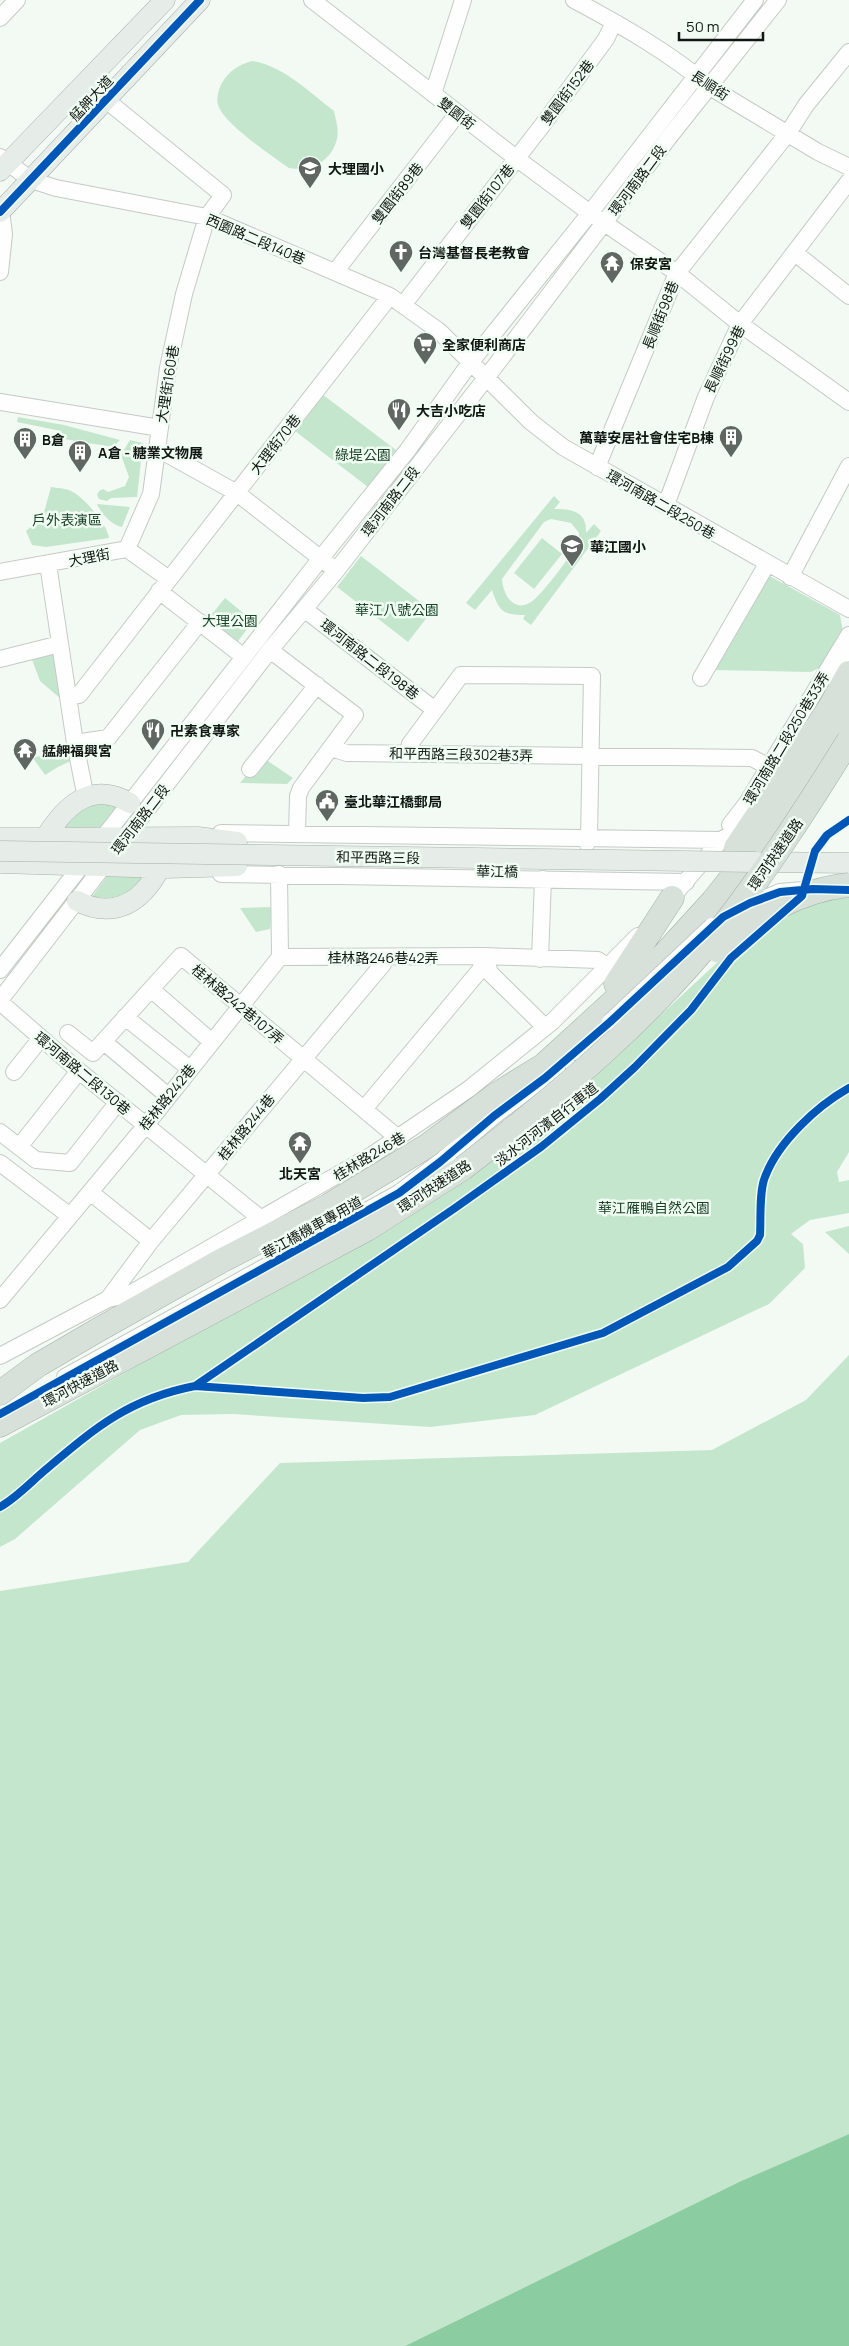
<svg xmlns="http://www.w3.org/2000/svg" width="849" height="2346" font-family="Manrope,'Noto Sans TC',sans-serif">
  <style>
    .green { fill: #c4e6cd; fill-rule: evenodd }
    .water { fill: #8bcca1 }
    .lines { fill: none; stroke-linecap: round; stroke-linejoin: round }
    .minor-casing { stroke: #c5cac6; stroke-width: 18 }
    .major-casing { stroke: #a4b1a8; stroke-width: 21 }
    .highway-casing { stroke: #a4b1a8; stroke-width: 25 }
    .minor { stroke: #fdfefd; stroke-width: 16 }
    .major { stroke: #e6ece8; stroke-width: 20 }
    .highway { stroke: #d7e1da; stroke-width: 24 }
    .minor-bridge-casing { stroke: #c5cac6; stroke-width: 18; stroke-linecap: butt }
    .major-bridge-casing { stroke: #a4b1a8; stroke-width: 21; stroke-linecap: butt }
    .highway-bridge-casing { stroke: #a4b1a8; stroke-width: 25; stroke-linecap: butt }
    .minor-bridge { stroke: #fdfefd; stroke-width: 16 }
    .major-bridge { stroke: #e6ece8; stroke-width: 20 }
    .highway-bridge { stroke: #d7e1da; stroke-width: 24 }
    .cycleway-casing { stroke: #f0fdf3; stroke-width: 11 }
    .cycleway { stroke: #0057b8; stroke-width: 8 }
    .labels { text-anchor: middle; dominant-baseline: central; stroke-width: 5; stroke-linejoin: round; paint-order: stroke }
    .street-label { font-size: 14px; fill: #111612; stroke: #f0fdf3 }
    .poi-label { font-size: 14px; font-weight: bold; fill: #111612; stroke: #f0fdf3; text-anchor: start }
    .park-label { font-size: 14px; fill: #1b4128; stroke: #f0fdf3 }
  </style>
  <rect width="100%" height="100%" fill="#f3faf4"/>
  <!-- green -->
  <path class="green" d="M252,61C284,66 310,93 334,111C336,120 339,130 337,139C331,162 311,172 289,168C271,155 224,124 218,105C216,98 219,88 222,83C229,70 239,65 252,61Z
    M318,391L396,450L399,446L368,487L291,428Z
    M18,417L64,425L120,440L113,447L64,439L61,431L17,422Z
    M130,440L143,443L137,497L111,498L107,501L99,499L97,495L99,491L103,489L108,492L125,486L129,477L121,455Z
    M51,487C57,488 65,488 71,491C83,496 108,525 109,538L46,547L32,545L26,531L43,516Z
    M554,496L560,502L554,509C572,509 587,511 586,533L594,524L601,531L531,625L523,619L525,615C502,615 499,611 492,590L475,610L466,603ZM551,519L571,523L579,533C579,537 579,541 577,544C572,555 540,597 531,602C514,613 503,595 502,579L544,522Z
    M97,504L130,507L122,527C112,526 101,513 97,504Z
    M542,538L562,554L534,589L514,573Z
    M361,556L432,611L408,642L337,587Z
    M768,575L840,615L843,632L821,667L811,672L712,670Z
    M225,598L253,621L236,644L207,620Z
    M53,653L61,699L40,681L31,657Z
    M73,746L75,759L58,767L45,775L33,758Z
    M262,757L293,778L287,784L240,783Z
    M103,798L117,806L98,830H65L60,823L70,812Z
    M107,876H147L115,904L91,898Z
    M793,892L849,894V1152L837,1172L839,1182L849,1180V1213L810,1220L791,1234L803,1244L805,1268L769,1304L535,1415L430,1427L233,1414L181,1415L140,1430L15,1539L0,1547V1443L334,1255L554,1114Z
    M272,907L270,929L256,932L240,908Z
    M849,1226V1254L825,1232Z
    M849,1355V2134L739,2182L405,2346H0V1591L188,1562L280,1463L712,1450L806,1400Z"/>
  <!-- water -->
  <path class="water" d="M849,2134V2346H405L739,2182Z"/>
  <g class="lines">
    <!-- minor casing -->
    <g class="minor-casing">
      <path id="minor" d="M312,0L516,158L590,213L677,273L740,324L849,402
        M574,0C621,25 670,53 710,87L818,152L849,167
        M0,18L17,0
        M433,94L463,0
        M106,100L223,195L207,217L184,294L168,368L151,494L127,549
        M0,157L31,180L56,188L207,217L390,296L439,331L531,422L563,447L849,609
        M795,253L849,296
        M0,272L4,234L1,211
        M335,272L458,113
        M403,305L544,123L606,39L614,22
        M0,402L160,428
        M158,449L237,493L329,565
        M597,467L677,273L788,133L806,105L849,52
        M666,505L706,397L740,324L849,181
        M48,564L75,743L86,798
        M0,572L127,549L169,579
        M790,577L849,466
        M159,591L244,657
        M304,609L435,710
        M270,650L355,715L301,788L298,796L297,833
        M0,659L60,644
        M701,678L767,564
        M836,681L849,657
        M69,697L79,695L390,296
        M75,743L108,738L200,622
        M331,748L347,753L752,758L769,767
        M408,753L410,744L461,675L592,676L589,838L587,843
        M250,769L317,685
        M730,825L747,803L849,635
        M221,833L721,840
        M221,874L686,882
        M666,904L721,840L736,831L746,819
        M485,956L490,973L545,1027
        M280,957L485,956L598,960L608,967
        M540,959L543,879
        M0,970L321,558L407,451L470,363L590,213L755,0
        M152,990L212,1042
        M0,1000L270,650L336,571L486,378L670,136L778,0
        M0,1002L79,1071L260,1218
        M125,1017L190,1069
        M68,1033L93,1053L181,956L398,1138
        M104,1042L168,1096
        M575,1052L610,1022
        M14,1072L41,1038
        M364,1109L480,970L485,956
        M0,1132L36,1160L70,1163L118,1102
        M19,1147L79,1071
        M0,1163L70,1216
        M90,1192L151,1241
        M108,1299L151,1241L383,964L385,958
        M0,1300L146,1125L280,957L279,874
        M0,1356L108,1299L128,1295L372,1155L469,1089L553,1021L638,936
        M65,1377L399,1193L440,1162L494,1116L557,1068"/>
    </g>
    <!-- major casing -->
    <g class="major-casing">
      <path id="major" d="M0,171L165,0
        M0,212L200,0
        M0,838L198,837L237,842
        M45,838C65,806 91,780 130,803
        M758,862L849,863
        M0,863L166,868L237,866
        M77,901C115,920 142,902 160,868"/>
    </g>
    <!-- highway casing -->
    <g class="highway-casing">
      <path id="highway" d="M736,848L829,709L849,673
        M616,984L672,898
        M0,1393L38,1365L98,1330L219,1262L328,1206L427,1146L494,1096L544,1065L661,958L713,901L775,823L849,710
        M0,1425L367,1229L463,1168"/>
    </g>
    <!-- minor -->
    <use href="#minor" class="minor"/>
    <!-- major -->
    <use href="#major" class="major"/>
    <!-- highway -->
    <use href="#highway" class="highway"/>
    <!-- minor-bridge casing -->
    <g class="minor-bridge-casing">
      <path id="minor-bridge" d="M738,909L780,892L803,890
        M610,1022L712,926"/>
    </g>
    <!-- major-bridge casing -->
    <g class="major-bridge-casing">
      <path id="major-bridge" d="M0,851L756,862"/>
    </g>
    <!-- highway-bridge casing -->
    <g class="highway-bridge-casing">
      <path id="highway-bridge" d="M717,950C752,917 800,890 849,885
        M463,1168C558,1095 652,1017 726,922C771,864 810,803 849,740"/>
    </g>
    <!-- minor-bridge -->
    <use href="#minor-bridge" class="minor-bridge"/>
    <!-- major-bridge -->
    <use href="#major-bridge" class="major-bridge"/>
    <!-- highway-bridge -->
    <use href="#highway-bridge" class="highway-bridge"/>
    <!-- cycleway casing -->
    <g class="cycleway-casing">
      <path id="cycleway" d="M0,212L200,0
        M195,1386L455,1208L541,1147L600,1099L635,1067L691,1010L731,958L802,896L815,851L827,835L849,820
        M0,1414L399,1193L440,1162L494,1116L545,1078L610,1022L723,917L750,903L780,892L813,889L849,890
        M0,1507C16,1498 30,1483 44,1471C95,1428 128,1399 195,1386L363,1398L390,1397L603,1333L728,1267L757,1241L760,1235C761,1219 759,1191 765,1177C778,1142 817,1106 849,1088"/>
    </g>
    <!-- cycleway -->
    <use href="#cycleway" class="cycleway"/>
  </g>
  <!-- icons -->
  <defs>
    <g id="school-pin" transform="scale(1.25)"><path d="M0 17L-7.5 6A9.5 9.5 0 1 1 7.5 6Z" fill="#606661" stroke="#f0fdf3"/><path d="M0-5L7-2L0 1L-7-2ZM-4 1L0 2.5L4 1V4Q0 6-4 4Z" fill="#fff"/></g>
    <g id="church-pin" transform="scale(1.25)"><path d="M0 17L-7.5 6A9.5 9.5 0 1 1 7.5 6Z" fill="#606661" stroke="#f0fdf3"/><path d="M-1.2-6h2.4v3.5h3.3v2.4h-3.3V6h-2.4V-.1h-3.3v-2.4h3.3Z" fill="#fff"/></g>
    <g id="temple-pin" transform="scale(1.25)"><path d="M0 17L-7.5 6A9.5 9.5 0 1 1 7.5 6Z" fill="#606661" stroke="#f0fdf3"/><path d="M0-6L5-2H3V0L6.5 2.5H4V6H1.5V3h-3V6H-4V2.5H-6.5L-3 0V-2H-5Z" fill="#fff"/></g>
    <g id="supermarket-pin" transform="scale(1.25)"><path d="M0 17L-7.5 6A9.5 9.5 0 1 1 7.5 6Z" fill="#606661" stroke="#f0fdf3"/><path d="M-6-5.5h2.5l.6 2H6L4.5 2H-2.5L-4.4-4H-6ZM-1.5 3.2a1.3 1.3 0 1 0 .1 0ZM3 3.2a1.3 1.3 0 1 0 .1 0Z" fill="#fff"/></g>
    <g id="restaurant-pin" transform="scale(1.25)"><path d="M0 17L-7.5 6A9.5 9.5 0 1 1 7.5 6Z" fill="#606661" stroke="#f0fdf3"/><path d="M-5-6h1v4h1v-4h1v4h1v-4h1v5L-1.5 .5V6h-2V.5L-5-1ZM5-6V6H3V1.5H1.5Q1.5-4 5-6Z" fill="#fff"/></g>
    <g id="building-pin" transform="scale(1.25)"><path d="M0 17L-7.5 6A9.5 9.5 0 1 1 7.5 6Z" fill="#606661" stroke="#f0fdf3"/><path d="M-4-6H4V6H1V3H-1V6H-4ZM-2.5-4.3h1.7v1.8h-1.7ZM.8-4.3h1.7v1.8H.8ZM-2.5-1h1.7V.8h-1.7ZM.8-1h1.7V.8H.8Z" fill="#fff"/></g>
    <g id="civic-pin" transform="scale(1.25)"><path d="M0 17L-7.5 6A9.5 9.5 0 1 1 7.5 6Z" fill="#606661" stroke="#f0fdf3"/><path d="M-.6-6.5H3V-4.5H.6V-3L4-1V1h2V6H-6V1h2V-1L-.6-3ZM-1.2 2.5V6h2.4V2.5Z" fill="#fff"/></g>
  </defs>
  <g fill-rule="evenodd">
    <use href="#school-pin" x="310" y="168"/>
    <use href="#church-pin" x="401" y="252"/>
    <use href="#temple-pin" x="612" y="263"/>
    <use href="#supermarket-pin" x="425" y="344"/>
    <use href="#restaurant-pin" x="399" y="410"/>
    <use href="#building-pin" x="731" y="437"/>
    <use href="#building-pin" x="25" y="439"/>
    <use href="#building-pin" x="80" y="452"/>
    <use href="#school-pin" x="572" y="546"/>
    <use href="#restaurant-pin" x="153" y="730"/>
    <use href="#temple-pin" x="25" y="750"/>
    <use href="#civic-pin" x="327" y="801"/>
    <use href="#temple-pin" x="300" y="1143"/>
  </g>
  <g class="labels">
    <!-- street labels -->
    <g class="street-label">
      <text transform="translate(710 85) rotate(33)">長順街</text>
      <text transform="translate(567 92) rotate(-53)">雙園街152巷</text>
      <text transform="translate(91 98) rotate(-47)">艋舺大道</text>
      <text transform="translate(457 113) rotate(38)">雙園街</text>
      <text transform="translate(637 180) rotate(-53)">環河南路二段</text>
      <text transform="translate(397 193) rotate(-52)">雙園街89巷</text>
      <text transform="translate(487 196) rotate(-52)">雙園街107巷</text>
      <text transform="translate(256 239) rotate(23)">西園路二段140巷</text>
      <text transform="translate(660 315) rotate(-68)">長順街98巷</text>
      <text transform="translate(724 359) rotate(-64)">長順街99巷</text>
      <text transform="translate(167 384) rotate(-81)">大理街160巷</text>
      <text transform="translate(275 444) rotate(-52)">大理街70巷</text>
      <text transform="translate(390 501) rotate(-52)">環河南路二段</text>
      <text transform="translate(661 504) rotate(30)">環河南路二段250巷</text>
      <text transform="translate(89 557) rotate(-11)">大理街</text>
      <text transform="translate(370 659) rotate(38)">環河南路二段198巷</text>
      <text transform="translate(786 738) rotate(-59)">環河南路二段250巷33弄</text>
      <text transform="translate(461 754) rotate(1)">和平西路三段302巷3弄</text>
      <text transform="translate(140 819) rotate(-52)">環河南路二段</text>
      <text transform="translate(775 854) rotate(-55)">環河快速道路</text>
      <text transform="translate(378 857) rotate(1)">和平西路三段</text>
      <text transform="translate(497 871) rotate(1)">華江橋</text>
      <text x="383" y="957">桂林路246巷42弄</text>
      <text transform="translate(238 1004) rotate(40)">桂林路242巷107弄</text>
      <text transform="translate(83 1073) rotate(40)">環河南路二段130巷</text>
      <text transform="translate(167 1097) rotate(-51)">桂林路242巷</text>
      <text transform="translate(546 1124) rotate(-38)">淡水河河濱自行車道</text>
      <text transform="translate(246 1127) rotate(-51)">桂林路244巷</text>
      <text transform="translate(369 1156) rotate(-31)">桂林路246巷</text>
      <text transform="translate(434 1186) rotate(-33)">環河快速道路</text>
      <text transform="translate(312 1227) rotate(-29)">華江橋機車專用道</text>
      <text transform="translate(80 1383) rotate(-28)">環河快速道路</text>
    </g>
    <!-- poi labels -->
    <g class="poi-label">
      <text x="328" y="168">大理國小</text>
      <text x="418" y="252">台灣基督長老教會</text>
      <text x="630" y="263">保安宮</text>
      <text x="442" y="344">全家便利商店</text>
      <text x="416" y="410">大吉小吃店</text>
      <text x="714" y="437" text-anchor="end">萬華安居社會住宅B棟</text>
      <text x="42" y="439">B倉</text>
      <text x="98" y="452">A倉 - 糖業文物展</text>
      <text x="590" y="546">華江國小</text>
      <text x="170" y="730">卍素食專家</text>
      <text x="42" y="750">艋舺福興宮</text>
      <text x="344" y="801">臺北華江橋郵局</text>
      <text x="300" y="1173" text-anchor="middle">北天宮</text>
    </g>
    <!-- park labels -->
    <g class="park-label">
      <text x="363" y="454">綠堤公園</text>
      <text x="67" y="519">戶外表演區</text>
      <text x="397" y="609">華江八號公園</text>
      <text x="230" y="620">大理公園</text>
      <text x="654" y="1207">華江雁鴨自然公園</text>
    </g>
  </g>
  <!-- scale -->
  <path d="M679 32v8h84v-8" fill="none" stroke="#111612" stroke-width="2.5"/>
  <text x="686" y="32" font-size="15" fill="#111612" stroke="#f0fdf3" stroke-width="4" paint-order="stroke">50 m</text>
</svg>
